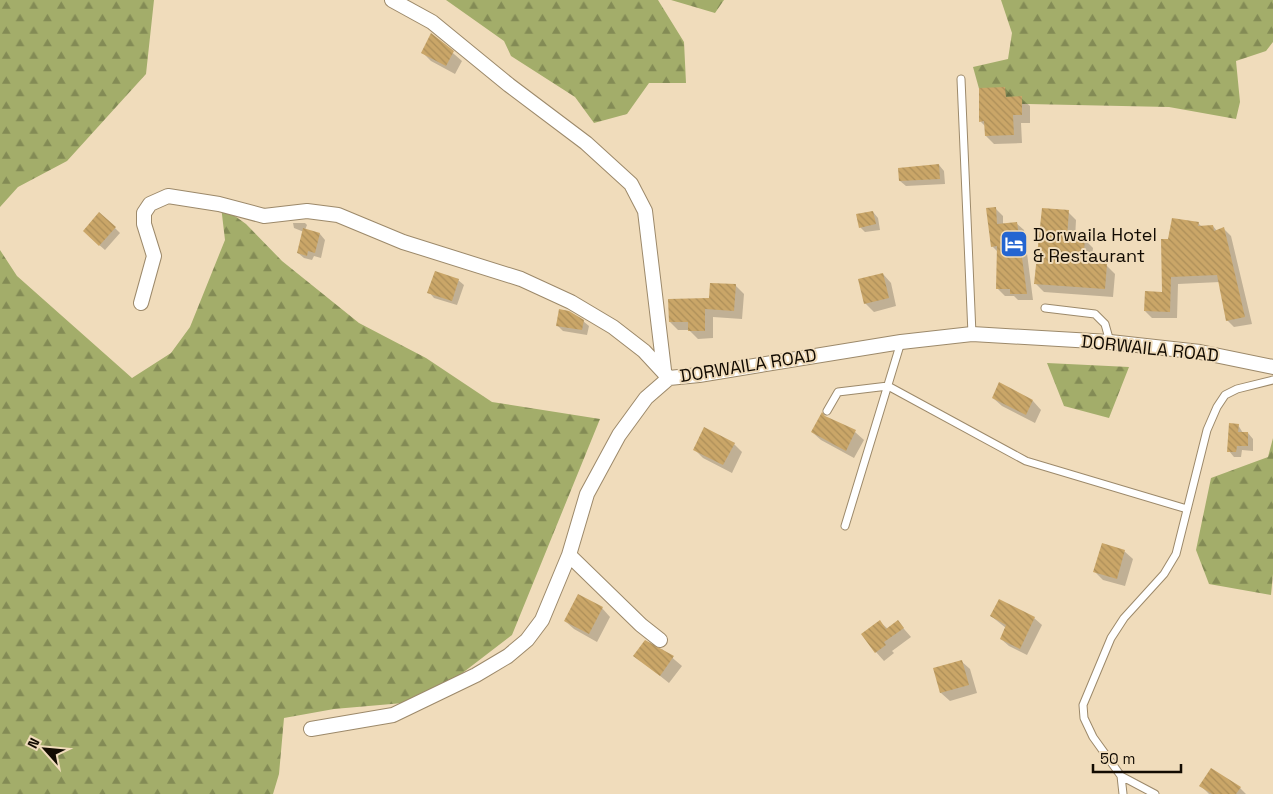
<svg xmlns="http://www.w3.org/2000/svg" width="1273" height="794" font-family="'Space Grotesk',sans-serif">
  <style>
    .forest { fill: url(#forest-firs) }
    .shadow { fill: #0003 }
    .building { fill: url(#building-back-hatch) }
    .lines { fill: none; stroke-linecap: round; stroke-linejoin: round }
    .lane-casing { stroke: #9c896a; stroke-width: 9 }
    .street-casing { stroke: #9c896a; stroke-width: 16 }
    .lane { stroke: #fff; stroke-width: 7 }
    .street { stroke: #fff; stroke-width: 14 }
    .labels { text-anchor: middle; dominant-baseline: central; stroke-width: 4; stroke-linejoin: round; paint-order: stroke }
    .poi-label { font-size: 18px; fill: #120b02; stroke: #f0dcbb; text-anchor: start }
    .street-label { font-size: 18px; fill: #120b02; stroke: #f0dcbb }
  </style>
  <defs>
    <pattern id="forest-firs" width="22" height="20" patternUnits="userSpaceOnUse" patternTransform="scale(1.25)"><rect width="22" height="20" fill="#a3ad6a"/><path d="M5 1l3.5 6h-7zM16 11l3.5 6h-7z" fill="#838b55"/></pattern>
    <pattern id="building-back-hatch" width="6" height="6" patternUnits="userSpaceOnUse" patternTransform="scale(1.25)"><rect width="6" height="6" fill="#caa668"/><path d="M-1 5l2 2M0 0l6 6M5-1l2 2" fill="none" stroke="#ac8e59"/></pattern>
  </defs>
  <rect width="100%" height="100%" fill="#f0dcbb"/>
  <!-- forest -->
  <path class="forest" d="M0,0H154L146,74L67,161L18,187L0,207Z
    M446,0H658L684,42L686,83H649L627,114L594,123L575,97L511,56L504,41Z
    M671,0H724L715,13Z
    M1001,0H1273V42L1266,51L1236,61L1240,102L1236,119L1169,107L983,103L973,67L1008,59L1012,33Z
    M221,206L246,224L282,261L359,323L426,358L492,402L600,419L512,635L426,701L334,709L284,718L279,774L273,794H0V250L17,276L132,378L171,353L190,327L225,240Z
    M1047,363L1129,367L1109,418L1064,406Z
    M1273,438V574L1271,595L1209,584L1196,550L1211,478L1268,457Z"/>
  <!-- shadow -->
  <path class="shadow" d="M432,35L462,61L455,74L431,61L422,52Z
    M1005,88L1013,97L1021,98L1030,106V123H1021L1022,143L994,144L986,136V127L980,121Z
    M939,165L944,171L945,184L906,186L900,181Z
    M996,209L1003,216V225L1016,223L1024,230L1033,300H1018L1014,296H1005L998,289V252L992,246Z
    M873,212L878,218L880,230L865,232L860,227Z
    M1068,212L1076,220L1075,239L1085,240L1093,248L1091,264L1107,266L1115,274L1113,297L1044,292L1036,284Z
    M293,223H305L307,225L305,230L320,234L325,240L321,258L314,256L312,260L304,258L298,253L304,232L294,228Z
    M1198,223L1202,227L1213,226L1217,231L1224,229L1231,236L1252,324L1234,327L1227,320L1220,282L1178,284L1177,318H1152L1145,311L1163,293L1169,240Z
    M115,228L120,233L105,250L89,236Z
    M883,274L891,283L896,306L874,312L865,303Z
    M458,280L464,285L457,305L434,298L429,292Z
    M736,286L744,294L742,319L713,317V338L698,339L689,330H678L670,322Z
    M583,321L589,326L587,335L563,331L557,325Z
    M999,384L1033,401L1041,410L1035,423L1002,406L993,398Z
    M825,417L855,432L864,440L854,458L821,440L812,432Z
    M1238,425L1243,433H1248L1253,439V451L1242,450L1241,457H1234L1229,451Z
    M734,444L742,452L732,473L703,458L695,450Z
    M1124,551L1133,559L1125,586L1103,580L1095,572Z
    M602,608L610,617L597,642L574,629L565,621Z
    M991,616L1034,618L1042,625L1027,655L1009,646L1001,639L1006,628Z
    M880,622L888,629L898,622L911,637L892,651L894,653L884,661L876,652Z
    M654,648L662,649L682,666L669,683L635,656Z
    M961,661L970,669L977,693L950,701L941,693L934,669Z
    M1201,786L1240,788L1246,794H1209Z"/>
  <!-- building -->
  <path class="building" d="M431,33L454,51L446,66L421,53Z
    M1005,87L1006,97L1022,96V115H1013L1014,135L985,136L984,121L979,122V88Z
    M939,164L940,179L899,181L898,168Z
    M996,207L997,224L1017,222L1027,294H1010V289H996L997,246L991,247L986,208Z
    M1042,208L1069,210L1067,237L1085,239L1083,262L1107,264L1105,289L1034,284Z
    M873,211L876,224L859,228L856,214Z
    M99,212L116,227L99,246L83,231Z
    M1172,218L1199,222L1198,226L1213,225L1214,231L1224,227L1245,317L1226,321L1217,275L1171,277L1170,312L1144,311L1145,291L1162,292L1161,239H1168Z
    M303,228L320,233L315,253L308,251L307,256L297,253Z
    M435,271L459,279L452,301L427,293Z
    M883,273L889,298L864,304L858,279Z
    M710,283L736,284L734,311L705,309V331H688V322H669L668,299L709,298Z
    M559,309L569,311L584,320L582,330L556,326Z
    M999,382L1033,400L1026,415L992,398Z
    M822,412L825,416L856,430L846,451L811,432Z
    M1229,423L1239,424L1238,432H1248V446H1237L1236,452H1227Z
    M704,427L735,443L723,465L693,450Z
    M1102,543L1125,550L1117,579L1093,572Z
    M578,594L603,607L589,634L564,621Z
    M999,599L1035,617L1020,649L1000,639L1006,625L990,616Z
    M880,620L886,629L898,620L904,628L884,642L886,645L875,653L861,634Z
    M645,640L674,656L660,676L633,656Z
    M962,660L969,685L940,693L933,668Z
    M1211,768L1241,787L1236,794H1212L1199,786Z"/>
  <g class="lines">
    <!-- lane casing -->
    <g class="lane-casing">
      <path id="lane" d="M961,79L972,334
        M1045,308L1095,314L1105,324L1110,342
        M827,411L838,392L888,386L1026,461L1187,509
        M845,526L901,342
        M1121,776L1155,794
        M1123,794L1121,776L1093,737L1084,718L1083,705L1111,638L1124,618L1164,574L1176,554L1207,430L1217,407L1225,395L1237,389L1273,380"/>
    </g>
    <!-- street casing -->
    <g class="street-casing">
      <path id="street" d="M392,0L432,22L509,85L586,143L631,184L645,211L664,370
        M141,303L154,256L144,224V213L150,204L168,196L219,204L264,216L307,211L338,215L403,242L521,279L571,302L613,327L644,351L669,378
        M569,555L641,625L660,640
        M311,729L393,715L476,675L508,656L527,640L542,620L569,555L587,494L619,435L646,398L669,378L699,375L901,342L972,334L1110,342L1200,352L1273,367"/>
    </g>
    <!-- lane -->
    <use href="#lane" class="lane"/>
    <!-- street -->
    <use href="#street" class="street"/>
  </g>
  <!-- icons -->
  <defs>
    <g id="hotel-square" transform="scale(1.4375)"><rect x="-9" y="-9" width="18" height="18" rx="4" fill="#2465d1" stroke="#f0dcbb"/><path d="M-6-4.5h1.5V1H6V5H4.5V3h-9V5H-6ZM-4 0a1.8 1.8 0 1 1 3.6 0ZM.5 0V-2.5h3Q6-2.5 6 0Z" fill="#fff"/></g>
  </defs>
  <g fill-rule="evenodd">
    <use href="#hotel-square" x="1014" y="244"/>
  </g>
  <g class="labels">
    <!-- poi labels -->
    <g class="poi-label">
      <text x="1033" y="234">Dorwaila Hotel<tspan x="1033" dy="21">&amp; Restaurant</tspan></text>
    </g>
    <!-- street labels -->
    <g class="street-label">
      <text transform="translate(1150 348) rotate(6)">DORWAILA ROAD</text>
      <text transform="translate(748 365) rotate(-9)">DORWAILA ROAD</text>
    </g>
  </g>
  <!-- north arrow -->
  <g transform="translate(45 749) rotate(297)" stroke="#f0dcbb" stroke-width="4" paint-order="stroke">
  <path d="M0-4L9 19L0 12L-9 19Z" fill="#120b02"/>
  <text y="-8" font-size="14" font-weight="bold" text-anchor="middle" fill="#120b02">N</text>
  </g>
  <!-- scale -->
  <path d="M1093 764v8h88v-8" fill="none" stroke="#120b02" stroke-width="2.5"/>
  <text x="1100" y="764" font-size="15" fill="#120b02" stroke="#f0dcbb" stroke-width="4" paint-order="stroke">50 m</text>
</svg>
